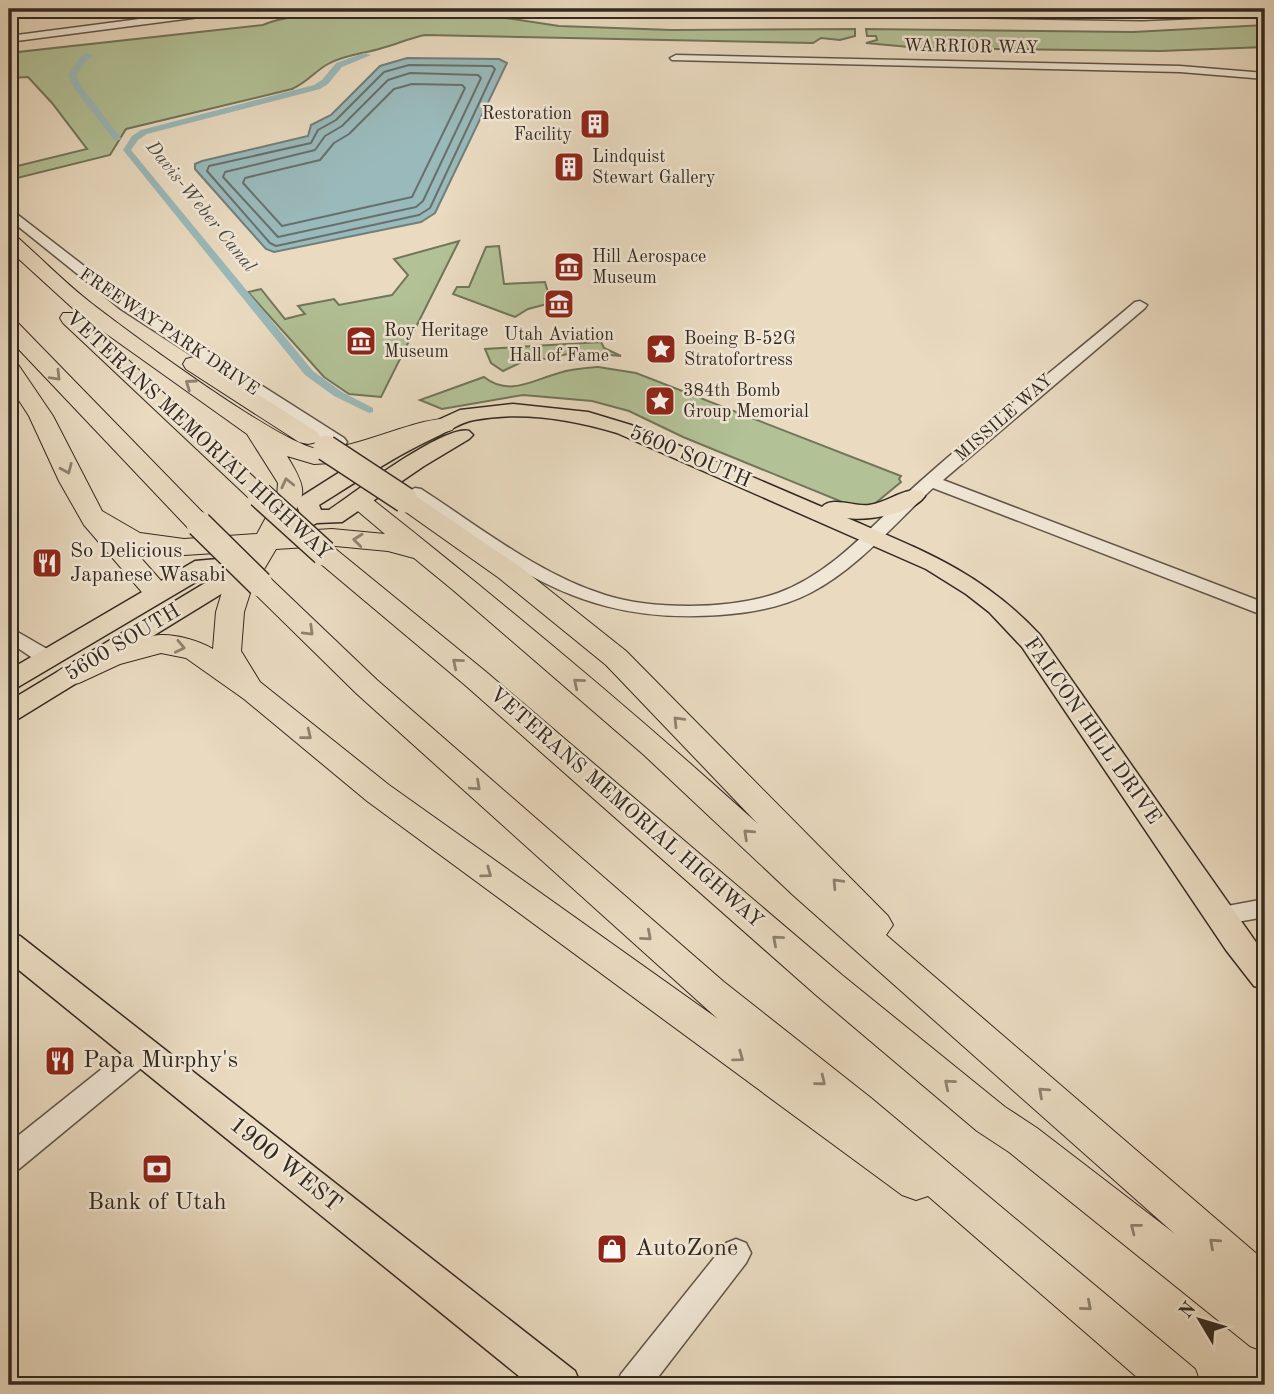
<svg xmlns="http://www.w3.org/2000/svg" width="1274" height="1394" font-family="'Old Standard TT',serif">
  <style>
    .green { fill: #b2c196; stroke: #72755b; stroke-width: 2 }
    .water { fill: #9ab9ba; stroke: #717f7c; stroke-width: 2 }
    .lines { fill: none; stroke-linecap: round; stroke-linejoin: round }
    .shore { stroke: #66716d; stroke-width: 2 }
    .canal { fill: #9ab9ba; fill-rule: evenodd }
    .minor-casing { stroke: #605548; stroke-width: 3 }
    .major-casing { stroke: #332920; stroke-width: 3 }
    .highway-casing { stroke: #332920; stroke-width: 2 }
    .minor { fill: #f1e7d6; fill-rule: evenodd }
    .major { fill: #e9dac0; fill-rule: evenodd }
    .highway { fill: #e9dac0; fill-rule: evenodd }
    .highway-bridge-casing { stroke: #332920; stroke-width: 28; stroke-linecap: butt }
    .highway-bridge { stroke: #e9dac0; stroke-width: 25 }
    .oneway { stroke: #8e8270 }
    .labels { text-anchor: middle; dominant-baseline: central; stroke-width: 5; stroke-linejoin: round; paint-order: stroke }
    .far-street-label { font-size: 18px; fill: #332920; stroke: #f1e7d6 }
    .far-poi-label { font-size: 18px; fill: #332920; stroke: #f1e7d6; text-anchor: start }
    .far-water-label { font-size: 19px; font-style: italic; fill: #4d4d46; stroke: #f1e7d6 }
    .street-label { font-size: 21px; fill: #332920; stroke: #f1e7d6 }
    .poi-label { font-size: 21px; fill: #332920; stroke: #f1e7d6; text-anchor: start }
    .near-poi-label { font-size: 24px; fill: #332920; stroke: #f1e7d6; text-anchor: start }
    .near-street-label { font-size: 24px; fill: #332920; stroke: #f1e7d6 }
  </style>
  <rect width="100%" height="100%" fill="#e9dac0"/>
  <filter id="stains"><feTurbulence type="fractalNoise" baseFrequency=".00286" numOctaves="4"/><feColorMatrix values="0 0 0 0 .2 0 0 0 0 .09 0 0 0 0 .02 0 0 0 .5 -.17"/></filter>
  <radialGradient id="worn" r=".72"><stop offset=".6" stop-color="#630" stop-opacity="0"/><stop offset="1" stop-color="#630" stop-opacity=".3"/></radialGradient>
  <!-- green -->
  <path class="green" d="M345,9H446L559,26L672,30L855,29V36L840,40L821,38L813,43L425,35C410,38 397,44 382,48C364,54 346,54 328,64C315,71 308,82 292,89L126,129L110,155L9,180V168L87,149L52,103L28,77L9,78V53L263,25C288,14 318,17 345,9Z
    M1265,25V47L1160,51L920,48L866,43L877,40L876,36H867L866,29L1133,32Z
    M459,241L381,397L349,394L324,377L248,292L261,289L285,319L305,314L298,306L334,299L339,305L392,295L408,275L394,259Z
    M499,246L504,284L545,282L551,303L528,309L515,317L453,294L457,287H469L486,247Z
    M601,342L604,348L621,356L577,352L530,362L526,360L503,371L491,363L485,349Z
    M598,367L636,373L901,476L899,479L901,482L872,506H852L683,437L629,411L592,401L523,395L442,409L420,400L484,377C509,397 533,380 559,373C571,369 585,368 598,367Z"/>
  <!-- water -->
  <path class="water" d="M407,58L499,59L507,63L435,213L421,222L274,252L266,249L195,169V164L202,161L308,136L311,125L331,115L380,66Z"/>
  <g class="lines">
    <!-- shore -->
    <path class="shore" d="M409,65L492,66L495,69L430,208L419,215L276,246L270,243L207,171L209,166L311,143L318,130L336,120L384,72Z
      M410,73L478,75L481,78L423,201L416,207L278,237L223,177L225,172L315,150L325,136L342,126L388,80Z
      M412,84L462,85L465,88L412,197L282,226L243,183L245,178L320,160L334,143L349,134L394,89Z"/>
    <!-- canal -->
    <path class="canal" d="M87,53L94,55L86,61L76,75L81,86L121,138L120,140H114L74,88L68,75L80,57Z
      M364,53L371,55L342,67L328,84L320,89L147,134L138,140L131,150L313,371L342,392L373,408V412L369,413L334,396L305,375L123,150L132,136L141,130L314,85L322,80L336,63Z"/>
    <!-- minor casing -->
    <g class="minor-casing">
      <path id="minor" d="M216,9H243L238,12L9,42V36Z
        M694,9H707L696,16H688V12Z
        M846,9L1142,14L1265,9V15L1142,20L888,16L851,12Z
        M676,55L1180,66L1265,73V79L1180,72L672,60L670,58Z
        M9,208L132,303L344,438L347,442L344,446H332L121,309L9,219Z
        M1140,301L1147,305L1145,308L943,480L1265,603V616L933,488C894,524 859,567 812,592C784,607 751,613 720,615C636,621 573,604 503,559C480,544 458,530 436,515C426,508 413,502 406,493L415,488L421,489C480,527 538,574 605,595C652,610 731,610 778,593C836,572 878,518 923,479C992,418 1065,361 1135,302Z
        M9,627L54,653L57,658L54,663H40L9,642Z
        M1265,899V917L1220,925L1211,923L1208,916L1211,909Z
        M142,1041L151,1044L155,1052L151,1060L19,1169L9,1172V1143L133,1044Z
        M736,1239L746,1243L751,1253L746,1263L652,1385H616L621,1374L726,1243Z"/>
    </g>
    <!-- major casing -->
    <g class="major-casing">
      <path id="major" d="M513,404L588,412L631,425L822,507C832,496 855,507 869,505C888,503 903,487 922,491L925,496C912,514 868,521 847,518C924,551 981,572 1040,635L1265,955V989L1254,986L1226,950L1022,647L989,612L966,594L926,569L617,433C571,419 521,411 474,420C462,422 450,430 440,435C397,455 359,480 319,505L321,510H329C354,493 445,424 469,431L473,435L469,439L424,466L342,522L317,523L297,533L289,531L286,526L300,514L296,503L299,498L381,446L460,410Z
        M254,542L262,544L266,549L262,554L235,569L234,583L231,588L18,719L9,722V701L210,580L211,573L18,687L9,689V670L195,561L218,559Z
        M9,933L20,936L575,1371L581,1385H530L9,962Z"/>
    </g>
    <!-- highway casing -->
    <g class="highway-casing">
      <path id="highway" d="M9,234L16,236C41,258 65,283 91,303C126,330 285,448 319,449C357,450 425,413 452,420L456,425L452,430L347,462L314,464L287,456C311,495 304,494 284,532L332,529L385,534L346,501L350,496L359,493L368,496C501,601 632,710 758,824L606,665L499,578L396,505L392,500L396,495L405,492L414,495L519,566L626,651L888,916L893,925L886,935L1265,1261V1352L1250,1346L1009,1152L977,1131L816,995L465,685L315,559L311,553L315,547L322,546L276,549L260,576L270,578L377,680L724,982L871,1098L1195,1369L1201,1385H1146L928,1196L916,1200L902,1195L367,801L244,699L186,658L161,653L120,664L79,683L69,685L59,683L54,676C65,659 139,637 160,635C176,634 200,641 213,649L216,612L222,592L248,551L184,555L132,548L171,592L167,598L157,600L147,598L84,525L59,481L29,416L9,385V361L17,363L53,416L102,511L140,533L184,539L257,534L277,497L278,483L247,434L80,315L273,495L269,500L260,503L251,500L63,323L60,318L63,313H78L9,250ZM325,545L388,551L414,558L453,590L644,755L793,895L1175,1234L1037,1128L1005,1107L842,975L485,671L333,547ZM251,590L357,694L718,1019L389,785L260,682L241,651L244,612Z
        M9,321L17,322L208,518L212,524L208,530L199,532L190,530L9,339Z
        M194,357L202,359L317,432L320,437L317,442L308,444L299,442L186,369L183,364L186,359Z"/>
    </g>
    <!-- minor -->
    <use href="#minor" class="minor"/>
    <!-- major -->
    <use href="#major" class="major"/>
    <!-- highway -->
    <use href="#highway" class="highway"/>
    <!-- highway-bridge casing -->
    <g class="highway-bridge-casing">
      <path id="highway-bridge" d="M326,448L405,500
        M260,495L324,553
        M199,524L260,584"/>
    </g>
    <!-- highway-bridge -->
    <use href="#highway-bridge" class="highway-bridge"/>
  </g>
  <!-- one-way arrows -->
  <defs><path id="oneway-chevron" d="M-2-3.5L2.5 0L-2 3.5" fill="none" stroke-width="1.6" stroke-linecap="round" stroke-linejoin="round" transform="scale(1.75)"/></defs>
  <g class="oneway">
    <use href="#oneway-chevron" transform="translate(56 376) rotate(46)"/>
    <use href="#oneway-chevron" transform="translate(190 384) rotate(-145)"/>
    <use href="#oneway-chevron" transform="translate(67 469) rotate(66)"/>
    <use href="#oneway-chevron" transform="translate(287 483) rotate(-103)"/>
    <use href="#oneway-chevron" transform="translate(358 540) rotate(-174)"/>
    <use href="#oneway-chevron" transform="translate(309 631) rotate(44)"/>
    <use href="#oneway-chevron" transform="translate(180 647) rotate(12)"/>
    <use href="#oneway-chevron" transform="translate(457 663) rotate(-140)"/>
    <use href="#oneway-chevron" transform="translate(578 683) rotate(-140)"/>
    <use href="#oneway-chevron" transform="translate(678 721) rotate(-134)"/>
    <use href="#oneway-chevron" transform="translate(307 735) rotate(39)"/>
    <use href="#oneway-chevron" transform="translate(476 786) rotate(42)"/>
    <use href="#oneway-chevron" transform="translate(748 834) rotate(-137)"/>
    <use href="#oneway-chevron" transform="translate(487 873) rotate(36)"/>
    <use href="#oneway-chevron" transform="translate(837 883) rotate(-133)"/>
    <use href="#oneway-chevron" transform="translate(647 936) rotate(41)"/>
    <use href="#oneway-chevron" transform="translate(777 940) rotate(-139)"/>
    <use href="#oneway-chevron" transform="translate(739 1057) rotate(36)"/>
    <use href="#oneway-chevron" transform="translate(821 1081) rotate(39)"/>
    <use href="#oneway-chevron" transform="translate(949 1084) rotate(-140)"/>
    <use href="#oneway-chevron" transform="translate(1043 1092) rotate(-138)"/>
    <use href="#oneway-chevron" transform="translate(1135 1228) rotate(-142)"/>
    <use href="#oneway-chevron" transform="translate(1214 1243) rotate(-138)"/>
    <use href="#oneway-chevron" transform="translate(1087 1306) rotate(41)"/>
  </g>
  <!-- icons -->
  <defs>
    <g id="building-square" transform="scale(1.575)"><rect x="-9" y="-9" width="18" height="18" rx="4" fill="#8f2418" stroke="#f1e7d6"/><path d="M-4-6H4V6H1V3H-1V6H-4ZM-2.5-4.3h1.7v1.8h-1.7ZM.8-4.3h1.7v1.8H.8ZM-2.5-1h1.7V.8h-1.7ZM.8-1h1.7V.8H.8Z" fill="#fff"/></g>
    <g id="museum-square" transform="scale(1.575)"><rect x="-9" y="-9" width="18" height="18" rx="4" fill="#8f2418" stroke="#f1e7d6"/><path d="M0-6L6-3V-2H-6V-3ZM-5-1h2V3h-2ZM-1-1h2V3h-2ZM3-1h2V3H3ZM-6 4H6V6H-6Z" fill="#fff"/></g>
    <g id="sight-square" transform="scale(1.575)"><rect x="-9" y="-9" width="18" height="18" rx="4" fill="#8f2418" stroke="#f1e7d6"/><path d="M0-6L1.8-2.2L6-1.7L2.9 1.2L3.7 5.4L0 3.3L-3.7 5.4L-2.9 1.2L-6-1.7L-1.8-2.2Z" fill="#fff"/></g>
    <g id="restaurant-square" transform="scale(1.575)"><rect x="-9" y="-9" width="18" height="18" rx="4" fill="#8f2418" stroke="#f1e7d6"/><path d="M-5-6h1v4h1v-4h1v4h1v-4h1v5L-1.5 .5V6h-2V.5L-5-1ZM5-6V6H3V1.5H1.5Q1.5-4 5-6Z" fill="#fff"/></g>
    <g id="bank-square" transform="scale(1.575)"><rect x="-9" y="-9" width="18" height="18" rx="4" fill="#8f2418" stroke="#f1e7d6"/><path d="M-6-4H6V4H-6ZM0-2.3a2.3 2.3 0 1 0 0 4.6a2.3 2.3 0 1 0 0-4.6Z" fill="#fff"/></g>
    <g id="shop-square" transform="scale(1.575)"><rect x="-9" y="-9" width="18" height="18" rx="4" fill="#8f2418" stroke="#f1e7d6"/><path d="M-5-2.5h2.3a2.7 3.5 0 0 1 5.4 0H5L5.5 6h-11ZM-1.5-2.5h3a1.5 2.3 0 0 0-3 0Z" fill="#fff"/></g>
  </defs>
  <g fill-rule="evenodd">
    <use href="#building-square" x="595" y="124"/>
    <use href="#building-square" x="569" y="167"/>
    <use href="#museum-square" x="569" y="267"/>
    <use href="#museum-square" x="559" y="304"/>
    <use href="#museum-square" x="361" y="341"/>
    <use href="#sight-square" x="661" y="349"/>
    <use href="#sight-square" x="660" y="401"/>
    <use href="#restaurant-square" x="47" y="563"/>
    <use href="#restaurant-square" x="60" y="1061"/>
    <use href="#bank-square" x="157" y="1169"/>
    <use href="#shop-square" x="612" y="1249"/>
  </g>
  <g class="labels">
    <!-- far-street labels -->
    <g class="far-street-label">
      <text transform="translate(971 47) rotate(1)">WARRIOR WAY</text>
      <text transform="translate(169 332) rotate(34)">FREEWAY PARK DRIVE</text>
      <text transform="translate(1004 418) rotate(-41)">MISSILE WAY</text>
    </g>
    <!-- far-poi labels -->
    <g class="far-poi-label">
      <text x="572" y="114" text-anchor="end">Restoration<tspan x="572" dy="21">Facility</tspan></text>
      <text x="592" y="157">Lindquist<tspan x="592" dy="21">Stewart Gallery</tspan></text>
      <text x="592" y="257">Hill Aerospace<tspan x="592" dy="21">Museum</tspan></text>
      <text x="384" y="331">Roy Heritage<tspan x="384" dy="21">Museum</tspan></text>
      <text x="559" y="335" text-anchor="middle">Utah Aviation<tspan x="559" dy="21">Hall of Fame</tspan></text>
      <text x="684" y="339">Boeing B-52G<tspan x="684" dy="21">Stratofortress</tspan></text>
      <text x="683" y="391">384th Bomb<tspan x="683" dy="21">Group Memorial</tspan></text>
    </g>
    <!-- far-water labels -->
    <g class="far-water-label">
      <text transform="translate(200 207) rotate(51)">Davis-Weber Canal</text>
    </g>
    <!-- street labels -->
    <g class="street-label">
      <text transform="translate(198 436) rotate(43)">VETERANS MEMORIAL HIGHWAY</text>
      <text transform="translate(690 457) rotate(23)">5600 SOUTH</text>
      <text transform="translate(123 643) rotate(-31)">5600 SOUTH</text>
      <text transform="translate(1092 731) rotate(55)">FALCON HILL DRIVE</text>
      <text transform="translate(626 808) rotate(41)">VETERANS MEMORIAL HIGHWAY</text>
    </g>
    <!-- poi labels -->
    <g class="poi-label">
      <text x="70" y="551">So Delicious<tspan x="70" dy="24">Japanese Wasabi</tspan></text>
    </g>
    <!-- near-poi labels -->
    <g class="near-poi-label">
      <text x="83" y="1061">Papa Murphy's</text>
      <text x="157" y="1203" text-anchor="middle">Bank of Utah</text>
      <text x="635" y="1249">AutoZone</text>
    </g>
    <!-- near-street labels -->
    <g class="near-street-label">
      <text transform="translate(285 1165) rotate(39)">1900 WEST</text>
    </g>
  </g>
  <!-- margin -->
  <rect width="1274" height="1394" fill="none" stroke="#e9dac0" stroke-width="35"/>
  <rect x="10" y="10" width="1253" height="1373" fill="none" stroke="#332920" stroke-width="3.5"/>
  <rect x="18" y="18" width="1239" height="1359" fill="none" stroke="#332920" stroke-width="2"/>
  <!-- north arrow -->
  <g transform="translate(1200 1320) rotate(308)" stroke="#f1e7d6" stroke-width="5" paint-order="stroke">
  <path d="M0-5L12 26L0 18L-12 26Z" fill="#332920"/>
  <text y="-10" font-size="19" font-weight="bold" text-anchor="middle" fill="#332920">N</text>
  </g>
  <rect width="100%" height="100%" filter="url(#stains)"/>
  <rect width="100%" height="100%" fill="url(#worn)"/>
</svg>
